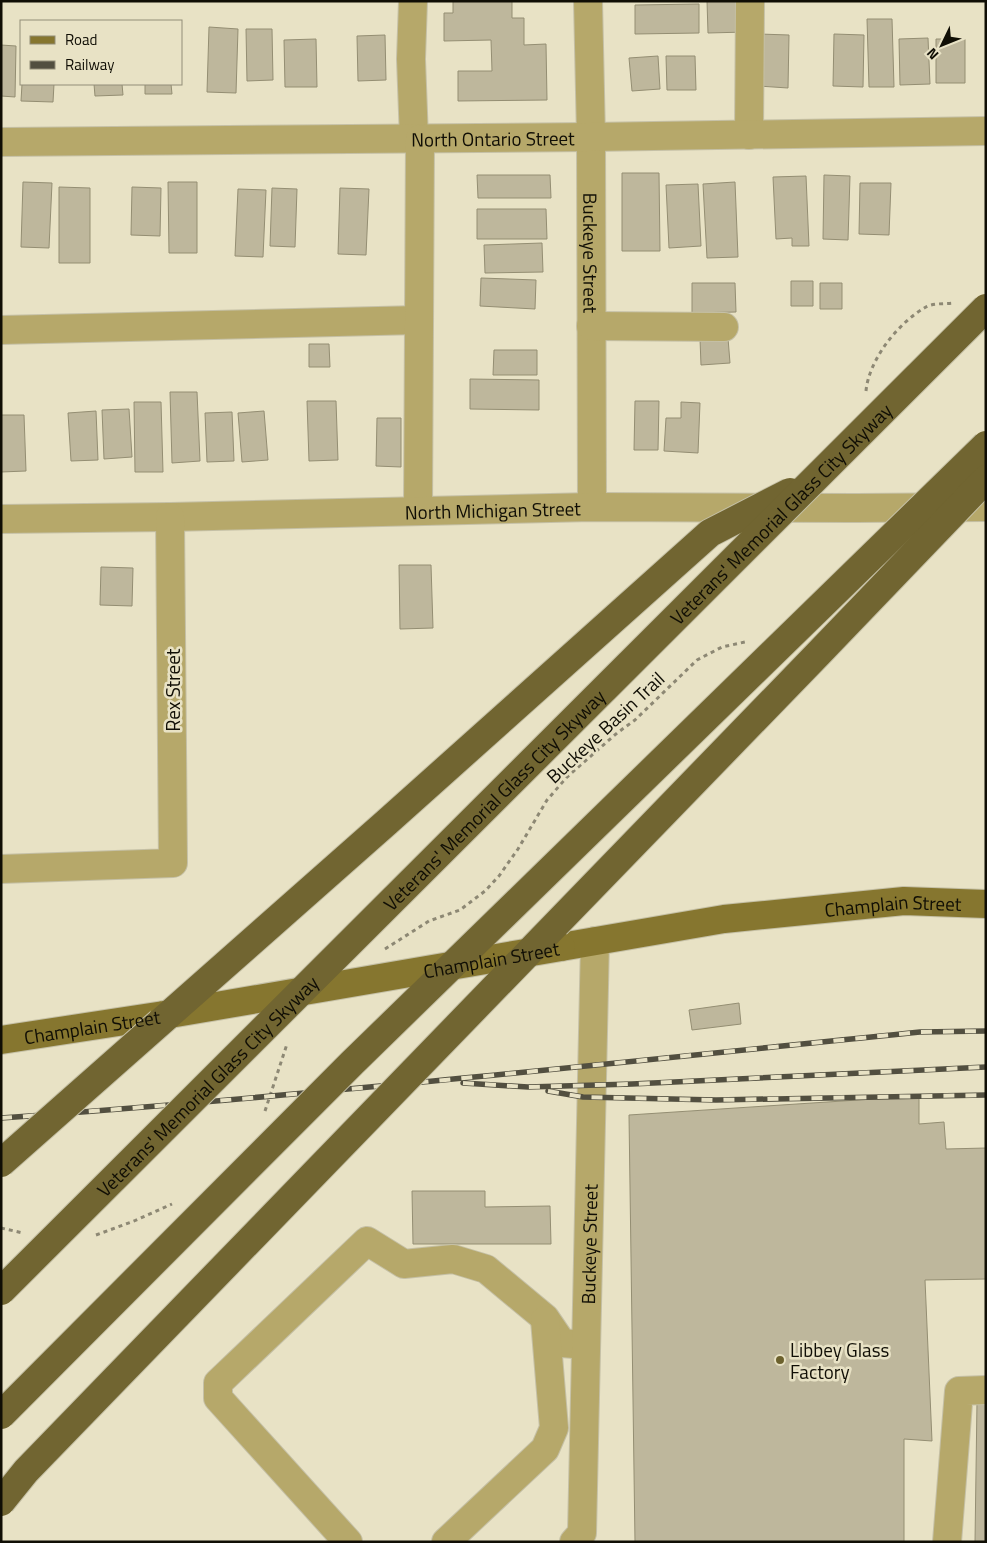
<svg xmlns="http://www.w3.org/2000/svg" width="987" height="1543" font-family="'Titillium Web',sans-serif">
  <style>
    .building { fill: #beb79c; stroke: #948e73 }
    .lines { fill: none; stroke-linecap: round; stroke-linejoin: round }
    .minor-casing { stroke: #c5c0a6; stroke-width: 30 }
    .major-casing { stroke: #c5c0a6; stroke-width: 30 }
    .path { stroke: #8d8874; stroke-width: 3; stroke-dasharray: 4 4; stroke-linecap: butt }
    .minor { stroke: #b6a86a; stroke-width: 28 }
    .major { stroke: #86762f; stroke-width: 28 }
    .rail-casing { stroke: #524f40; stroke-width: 5.5 }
    .rail { stroke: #e8e2c5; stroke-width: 4; stroke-dasharray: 11; stroke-linecap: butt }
    .major-bridge-casing { stroke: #c5c0a6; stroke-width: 30; stroke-linecap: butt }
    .highway-bridge-casing { stroke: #c5c0a6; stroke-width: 30; stroke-linecap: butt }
    .major-bridge { stroke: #86762f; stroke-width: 28 }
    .highway-bridge { stroke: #716531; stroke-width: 28 }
    .poi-dot { fill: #6c612d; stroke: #e8e2c5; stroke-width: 2 }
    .labels { text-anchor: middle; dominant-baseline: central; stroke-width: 5; stroke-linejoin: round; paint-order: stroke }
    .street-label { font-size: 19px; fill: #100e05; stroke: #e8e2c5 }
    .poi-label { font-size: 19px; fill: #100e05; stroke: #e8e2c5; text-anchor: start }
  </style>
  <rect width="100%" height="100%" fill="#e8e2c5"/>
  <!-- building -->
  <path class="building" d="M453,1H512V18H524V45L546,44L547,100L458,101V71H492L491,40L444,41V13H453Z
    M707,1H745L746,32L708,33Z
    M699,4V33L635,34V5Z
    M867,19H892L894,87H869Z
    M209,27L238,29L236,93L207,92Z
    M246,29H272L273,80L247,81Z
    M759,34L789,35L788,88L758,86Z
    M834,34L864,35L863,87L833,86Z
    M385,35L386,80L358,81L357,36Z
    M928,38L930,84L900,85L899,39Z
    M316,39L317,87H285L284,40Z
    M936,39H965V83H936Z
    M1,45L16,46L15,97L1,96Z
    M658,56L660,89L632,91L629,58Z
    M666,56H695L696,90H667Z
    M22,84H54L53,102L21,101Z
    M94,84H122L123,95L95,96Z
    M145,84H171L172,94H145Z
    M622,173H659L660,251H622Z
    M477,175H550L551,198H478Z
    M824,175L850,176L848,240L823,239Z
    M806,176L809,246H792V238L776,239L773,177Z
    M23,182L52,183L49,248L21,247Z
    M168,182H197V253H169Z
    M735,182L738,257L707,258L703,184Z
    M860,183H891L889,235L859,234Z
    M698,184L701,246L669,248L666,185Z
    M59,187L90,188V263H59Z
    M132,187L161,188L160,236L131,235Z
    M272,188L297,189L295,247L270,246Z
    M340,188L369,189L366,255L338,254Z
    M238,189L266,190L263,257L235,256Z
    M477,209H546L547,239H477Z
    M542,243L543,272L485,273L484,245Z
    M481,278L536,280L535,309L480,306Z
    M791,281H813V306H791Z
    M692,283H735L736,312L692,313Z
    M820,283H842V309H820Z
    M728,338L730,363L701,365L700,339Z
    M309,344H329L330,367H309Z
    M494,350H537V375H493Z
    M470,379L539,380V410L470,409Z
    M170,392H197L200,461L172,463Z
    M307,401H336L338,460L309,461Z
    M635,401H659L658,450H634Z
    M134,402H161L163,472H135Z
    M681,402L700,403L698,453L664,451L666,418H681Z
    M129,409L132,457L104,459L102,410Z
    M96,411L98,460L71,461L68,413Z
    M264,411L268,460L242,462L238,413Z
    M232,412L234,461L207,462L205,413Z
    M1,415H24L26,471L1,472Z
    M377,418H401V467L376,466Z
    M399,565H431L433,628L400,629Z
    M101,567L133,568L132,606L100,605Z
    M739,1003L741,1024L692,1030L689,1010Z
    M919,1096V1124L944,1122L946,1149L986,1148V1279L925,1280L932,1441L904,1439V1542H635L629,1115Z
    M412,1191H485V1207L550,1206L551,1244H413Z
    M977,1402H986V1542H975Z"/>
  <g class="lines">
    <!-- minor casing -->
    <g class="minor-casing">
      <g id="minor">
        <path d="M413,1L411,59L414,139"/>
        <path id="s1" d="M588,1L591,137L592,507"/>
        <path d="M749,135L750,1"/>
        <path id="s2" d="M1,142L591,137L986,131"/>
        <path d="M591,326L724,327"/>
        <path d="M1,330L419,320"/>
        <path d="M418,511L420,139"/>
        <path id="s3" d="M1,519L170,517L592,507L856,508L986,507"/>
        <path d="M1,869L173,863L170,517"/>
        <path d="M348,1542L218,1398V1383L367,1241L404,1264L453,1259L486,1269L545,1318L562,1343L586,1345"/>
        <path d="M446,1542L545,1449L554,1428L545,1320"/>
        <path id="s4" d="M574,1542L582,1533L595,941"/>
        <path d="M947,1542L959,1391L986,1390"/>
      </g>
    </g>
    <!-- major casing -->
    <g class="major-casing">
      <g id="major">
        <path id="s5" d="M561,947L724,919L904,901L986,904"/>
        <path id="s6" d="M1,1040L164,1015"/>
      </g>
    </g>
    <!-- path -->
    <path class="path" d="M866,391C869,359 899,322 926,307C933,303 945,304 953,303
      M385,949L429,921L460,910L485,891L499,876L518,849L547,800L567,777L617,733L635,720L697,660L722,647L745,642
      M265,1111L287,1044
      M1,1228L23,1233
      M96,1235L134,1221L172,1204"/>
    <!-- minor -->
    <use href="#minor" class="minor"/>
    <!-- major -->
    <use href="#major" class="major"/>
    <!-- rail casing -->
    <g class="rail-casing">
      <path id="rail" d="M463,1083L528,1087L632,1084L986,1067
        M548,1091L583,1097L716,1100L986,1095
        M1,1118C308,1096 614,1063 920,1032L986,1031"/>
    </g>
    <!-- rail -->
    <use href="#rail" class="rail"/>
    <!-- major-bridge casing -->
    <g class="major-bridge-casing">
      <g id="major-bridge">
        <path id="s7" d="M164,1015L561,947"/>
      </g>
    </g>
    <!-- highway-bridge casing -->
    <g class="highway-bridge-casing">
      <g id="highway-bridge">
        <path d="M1,1163L387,822L710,533L790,492"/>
        <path id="s8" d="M1,1291L986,308"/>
        <path d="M1,1415L352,1063L986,445"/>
        <path d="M1,1502L26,1471L818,654L986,479"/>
      </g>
    </g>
    <!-- major-bridge -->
    <use href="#major-bridge" class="major-bridge"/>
    <!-- highway-bridge -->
    <use href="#highway-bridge" class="highway-bridge"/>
  </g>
  <!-- markers -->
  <circle class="poi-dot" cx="780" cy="1360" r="5"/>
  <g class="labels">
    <!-- street labels -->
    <g class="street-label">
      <text stroke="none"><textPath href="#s2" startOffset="492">North Ontario Street</textPath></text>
      <text stroke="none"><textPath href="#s1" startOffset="252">Buckeye Street</textPath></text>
      <text stroke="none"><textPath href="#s3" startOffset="492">North Michigan Street</textPath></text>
      <text stroke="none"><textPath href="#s8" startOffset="1101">Veterans' Memorial Glass City Skyway</textPath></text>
      <text transform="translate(172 690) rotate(-90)">Rex Street</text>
      <text transform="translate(605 727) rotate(-43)">Buckeye Basin Trail</text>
      <text stroke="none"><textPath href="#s8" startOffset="696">Veterans' Memorial Glass City Skyway</textPath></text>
      <text stroke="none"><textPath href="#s5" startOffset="335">Champlain Street</textPath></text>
      <text stroke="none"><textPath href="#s7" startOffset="332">Champlain Street</textPath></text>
      <text stroke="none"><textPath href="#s6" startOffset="92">Champlain Street</textPath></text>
      <text stroke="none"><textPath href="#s8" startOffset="291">Veterans' Memorial Glass City Skyway</textPath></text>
      <text stroke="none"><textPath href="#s4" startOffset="301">Buckeye Street</textPath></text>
    </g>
    <!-- poi labels -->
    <g class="poi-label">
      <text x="790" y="1349">Libbey Glass<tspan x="790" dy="22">Factory</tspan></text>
    </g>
  </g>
  <!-- border -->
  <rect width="987" height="1543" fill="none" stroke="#100e05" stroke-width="5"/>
  <!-- legend -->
  <rect x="20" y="20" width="162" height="65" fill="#e8e2c5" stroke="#928d78"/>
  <rect x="30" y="36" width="25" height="8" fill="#86762f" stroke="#928d78"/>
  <text x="65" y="45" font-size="15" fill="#100e05">Road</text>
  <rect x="30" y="61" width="25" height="8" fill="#524f40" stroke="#928d78"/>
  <text x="65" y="70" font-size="15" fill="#100e05">Railway</text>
  <!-- north arrow -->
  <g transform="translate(942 45) rotate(227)" stroke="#e8e2c5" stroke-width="4" paint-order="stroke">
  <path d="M0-4L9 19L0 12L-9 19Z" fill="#100e05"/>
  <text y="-8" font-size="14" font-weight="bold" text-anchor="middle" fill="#100e05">N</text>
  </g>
</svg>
